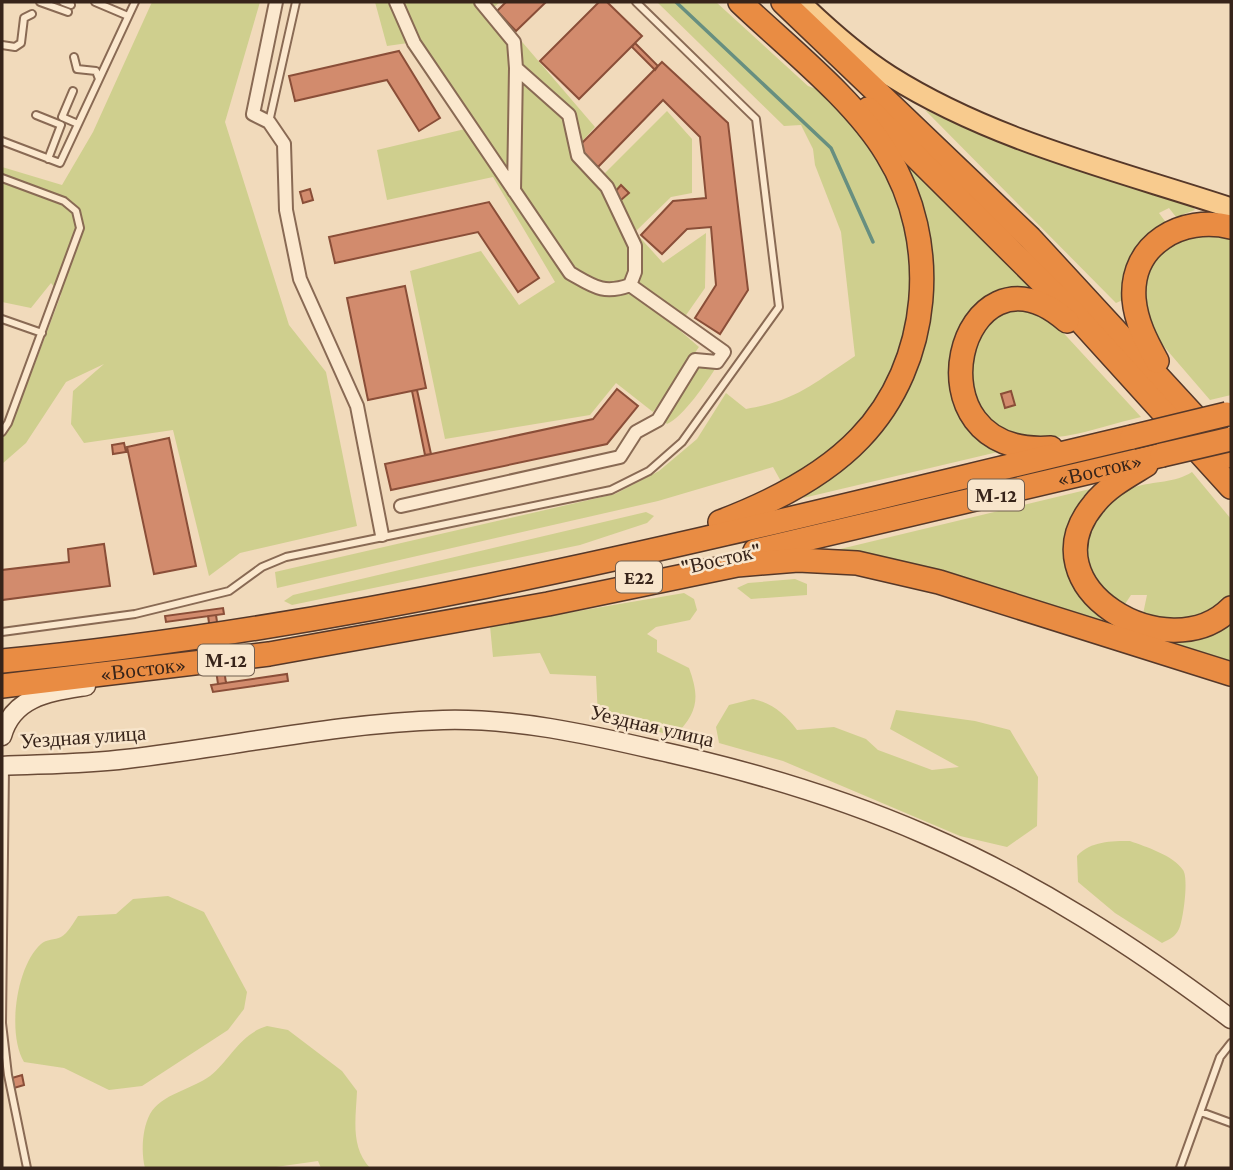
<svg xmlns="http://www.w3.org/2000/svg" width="1233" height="1170" font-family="'Crimson Pro',serif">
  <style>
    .green { fill: #cfcf8e }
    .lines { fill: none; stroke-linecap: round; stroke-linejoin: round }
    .stream { stroke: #678f80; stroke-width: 3.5 }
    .building { fill: #d28b6d; stroke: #8a4e38; stroke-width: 2 }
    .lane-casing { stroke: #896a54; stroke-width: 10 }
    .street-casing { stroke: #896a54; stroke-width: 16 }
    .secondary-casing { stroke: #6a4b37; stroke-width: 21 }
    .primary-casing { stroke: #563829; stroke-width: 23 }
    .highway-casing { stroke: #563829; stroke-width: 26 }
    .lane { stroke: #fbe8ce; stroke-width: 6 }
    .street { stroke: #fbe8ce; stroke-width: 12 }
    .secondary { stroke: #fbe8ce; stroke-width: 18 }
    .primary { stroke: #f8cb8e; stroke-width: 19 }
    .highway { stroke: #e98c43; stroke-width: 23 }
    .highway-bridge-casing { stroke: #563829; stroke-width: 26; stroke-linecap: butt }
    .highway-bridge { stroke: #e98c43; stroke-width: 23 }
    .labels { text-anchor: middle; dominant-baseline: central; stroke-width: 5; stroke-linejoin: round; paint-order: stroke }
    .shield { fill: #f8e5cb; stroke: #715e4f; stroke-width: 2 }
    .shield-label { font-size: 19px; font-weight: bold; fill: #37241a }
    .street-label { font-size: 21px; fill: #37241a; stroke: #f8e5cb }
  </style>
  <rect width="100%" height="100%" fill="#f1dabb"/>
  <!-- green -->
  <path class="green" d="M152,2H260L225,122L289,325L326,372L357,526L240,553L209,576L173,430L84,443L71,424L73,391L104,364L66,382L26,443L2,464V434L10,429L61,295L51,283L31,308L2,302V167L62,185L93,132Z
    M375,2H500L493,8L595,127L577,147L603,175L667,111L692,139V193L671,197L635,232L663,263L706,233L705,288L677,328L699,347L653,412L616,383L590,415L445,439L410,271L481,251L519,305L555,282L493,177L387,200L377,150L465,129L408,43L387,46Z
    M657,2H716L808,86L822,91L867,139L891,178L911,242L912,308L885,392L841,446L783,485L773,467L658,501L277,588L275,572L615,494L659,471L697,439L726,393L746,409C796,401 814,383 855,356L841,232L815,165L813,149L801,125L784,126Z
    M925,110L1041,157L1191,205L1195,210L1176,217L1169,208L1159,213L1167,224L1125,299L1116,303Z
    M899,154L1042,295L964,321C935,369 952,426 1002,451L803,498L875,438L905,395L924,347L932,297L929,237L918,195Z
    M1201,233L1231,237V395L1210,400L1154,335L1143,299L1149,266L1168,246Z
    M1026,310L1057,326L1141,417C1102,426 1054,446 1014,435C962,420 956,342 1000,314C1006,310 1018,311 1026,310Z
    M695,366H717C706,383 684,416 667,424L664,421Z
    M1192,472L1231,519V596C1203,627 1179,620 1143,614L1147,595H1131L1123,607C1114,599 1097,588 1092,577C1077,541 1097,499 1135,487C1154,481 1175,483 1192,472Z
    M1090,489L1091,493C1075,511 1072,524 1071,547C1069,603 1089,614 1138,633L872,556L836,550Z
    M646,512L654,516L647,523L580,545L292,605L284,601L293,595Z
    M795,579L807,584V595L751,599L737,588L748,583Z
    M684,593L694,599L697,610L690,620L656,627L647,634L657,640V652L689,668C700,698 698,712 675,736L598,717L596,676L550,674L540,653L493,657L490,626Z
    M1231,622V666L1144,634H1210Z
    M753,699C772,703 785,714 797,730L834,727L866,739L878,750L932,770L959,767L890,729L896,710L975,721L1010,730L1038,777L1037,826L1007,847L960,836L783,761L719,743L716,727L729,705Z
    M1130,841C1146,847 1173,855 1183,870C1189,878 1183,921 1179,929C1175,937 1170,939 1162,943L1115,913L1078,882L1077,856C1091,841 1111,841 1130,841Z
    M168,896L204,912L247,992L244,1009L228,1030L142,1086L109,1090L64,1068L24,1062C7,1034 16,966 41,944C46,939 55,940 61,937C68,933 74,922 78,916L116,914L133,899Z
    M267,1026L288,1030L342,1071L357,1091C356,1118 350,1146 370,1168H321L318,1161L269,1168H145C141,1153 142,1129 150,1114C161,1094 193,1089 210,1076C230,1060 240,1034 267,1026Z"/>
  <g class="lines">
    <!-- stream -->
    <path class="stream" d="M676,2L831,148L873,242"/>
  </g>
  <!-- building -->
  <path class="building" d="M506,2H546L516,31L497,11Z
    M599,2H607L642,36L579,99L540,61Z
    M635,43L658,66L655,70L632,47Z
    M399,51L440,118L419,131L387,80L295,101L289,76Z
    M662,62L728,123L748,290L720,334L695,318L716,285L711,227L687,229L662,254L641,235L673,201L706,198L700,137L663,100L598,167L578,147Z
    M621,185L629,193L621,200L614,193Z
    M310,189L313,200L303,203L300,192Z
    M489,202L539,278L518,292L478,232L335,263L329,237Z
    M405,286L426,388L368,400L347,298Z
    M617,389L638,406L607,444L391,490L385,464L593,419Z
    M417,390L431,454L425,455L412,391Z
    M1011,391L1015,405L1005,408L1001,394Z
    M169,438L196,566L154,574L127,447Z
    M124,443L126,452L113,454L112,445Z
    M104,544L110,586L2,600V570L69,562L68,549Z
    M223,608L224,614L166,622L165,616Z
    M216,615L226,683L218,684L208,616Z
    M287,674L288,681L213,692L211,685Z
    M22,1075L24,1085L14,1088L12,1078Z"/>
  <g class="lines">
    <!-- lane casing -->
    <g class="lane-casing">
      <path id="lane" d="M40,2L68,12
        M63,2L71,5
        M95,2L128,16
        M2,45L15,47L21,43L24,18L32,14
        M74,57L77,69L96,71L99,79
        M73,91L62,117L78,124
        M36,115L61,125L48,159
        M269,122L296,2
        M2,141L60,163L135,2
        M2,178L64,201L76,211L80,228L8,423L2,432
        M2,319L42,333
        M2,632L135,614L229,591L262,567L286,557L611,490L649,471L682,442L779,307L756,119L636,2
        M5,768L2,1023L8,1075L27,1168
        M1201,1112L1231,1123
        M1180,1168L1220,1057L1231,1043"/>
    </g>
    <!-- street casing -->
    <g class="street-casing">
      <path id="street" d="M276,2L253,114L269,122L284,144L286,210L300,279L357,406L382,535
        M396,2L414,43L570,273C593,286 603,295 630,285L635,272V246L607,187L578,156L569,115L516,68L514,42L481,2
        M514,191L516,68
        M401,506L620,457L636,432L658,420L695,360L717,362L724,352L630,285"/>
    </g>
    <!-- secondary casing -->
    <g class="secondary-casing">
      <path id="secondary" d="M2,736C13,696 50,692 86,686
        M2,766C43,764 85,764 126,759C231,747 337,723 443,720C515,718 587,734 656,750C747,770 839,797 924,834C1035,882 1135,947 1231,1019"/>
    </g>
    <!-- primary casing -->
    <g class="primary-casing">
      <path id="primary" d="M800,2C828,29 857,55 890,76C993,141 1116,170 1231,208"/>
    </g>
    <!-- highway casing -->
    <g class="highway-casing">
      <g id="highway">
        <path d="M783,2L1030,238L1231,456"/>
        <path d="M868,109L1075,315L1231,487"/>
        <path d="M1157,361C1146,341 1136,322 1134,299C1130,244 1182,215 1231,227"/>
        <path d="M1051,448C901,459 960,228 1067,321"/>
        <path d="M1146,465C1128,476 1107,487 1094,504C1024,588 1169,671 1231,608"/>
        <path d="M720,522C770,503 823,477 860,438C932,363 941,241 887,154C855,100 786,46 740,2"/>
        <path id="s1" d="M755,551L1162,455"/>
        <path d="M2,661C384,625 759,525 1132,437"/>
        <path id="s2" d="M2,686L269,654L548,604L737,565L798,560L857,563L939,582L1231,674"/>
      </g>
    </g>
    <!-- lane -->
    <use href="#lane" class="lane"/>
    <!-- street -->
    <use href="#street" class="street"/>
    <!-- secondary -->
    <use href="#secondary" class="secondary"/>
    <!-- primary -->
    <use href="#primary" class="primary"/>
    <!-- highway -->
    <use href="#highway" class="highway"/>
    <!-- highway-bridge casing -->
    <g class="highway-bridge-casing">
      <path id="highway-bridge" d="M1132,437L1227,414
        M1162,455L1231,439"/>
    </g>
    <!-- highway-bridge -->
    <use href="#highway-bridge" class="highway-bridge"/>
  </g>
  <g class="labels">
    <!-- shield labels -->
    <g class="shield">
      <rect x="968" y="479.5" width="56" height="31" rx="5"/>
      <rect x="616" y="561.5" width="46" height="31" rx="5"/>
      <rect x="198" y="644.5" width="56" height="31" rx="5"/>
    </g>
    <g class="shield-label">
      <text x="996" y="495">М-12</text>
      <text x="639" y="577">E22</text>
      <text x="226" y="660">М-12</text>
    </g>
    <!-- street labels -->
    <g class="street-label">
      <text stroke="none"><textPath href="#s1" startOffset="354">«Восток»</textPath></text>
      <text transform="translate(721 559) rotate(-13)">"Восток"</text>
      <text stroke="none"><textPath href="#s2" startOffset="142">«Восток»</textPath></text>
      <text transform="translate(652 726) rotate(13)">Уездная улица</text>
      <text transform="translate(83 737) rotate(-4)">Уездная улица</text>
    </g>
  </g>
  <!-- border -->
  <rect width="1233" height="1170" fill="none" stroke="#37241a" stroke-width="7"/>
</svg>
